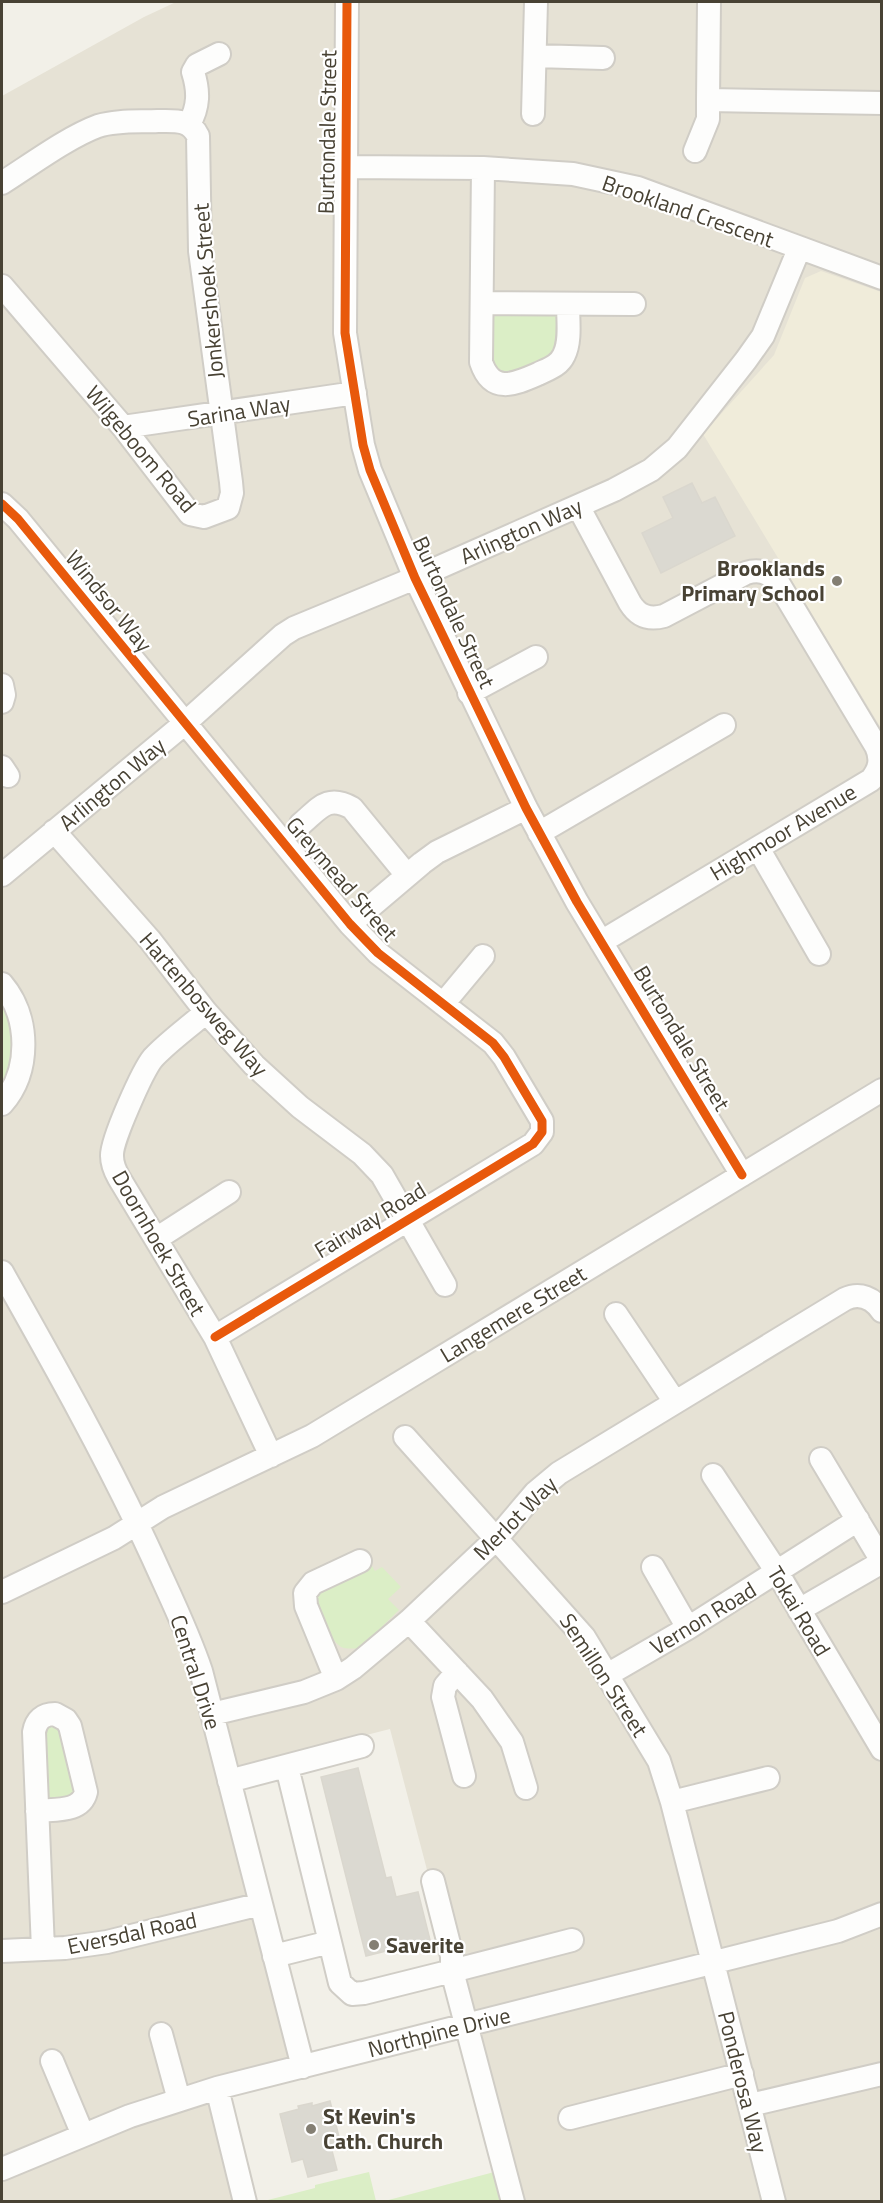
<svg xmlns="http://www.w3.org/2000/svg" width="883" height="2203" font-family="'Titillium Web',sans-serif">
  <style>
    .residential { fill: #e6e2d5 }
    .education { fill: #f0ecda }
    .green { fill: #dbeec6 }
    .building { fill: #dbd9d1; stroke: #dad7ce; stroke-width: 1.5 }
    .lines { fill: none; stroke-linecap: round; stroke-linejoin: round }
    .minor-casing { stroke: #d0cdc6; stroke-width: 26 }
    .minor { stroke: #fdfdfc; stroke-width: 22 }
    .cycleway-casing { stroke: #fff; stroke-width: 13 }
    .cycleway { stroke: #e8590c; stroke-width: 9 }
    .poi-dot { fill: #847f73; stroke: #fff; stroke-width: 2 }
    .labels { text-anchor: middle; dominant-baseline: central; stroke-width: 4.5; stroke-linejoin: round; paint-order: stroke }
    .street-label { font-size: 22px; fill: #484234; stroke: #fff }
    .poi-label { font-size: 22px; font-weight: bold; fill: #484234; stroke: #fff; text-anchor: start }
  </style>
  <rect width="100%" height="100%" fill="#f2f0e8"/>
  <!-- residential -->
  <path class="residential" d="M176,2H881V2201H514L390,1729L228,1770L305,2067L220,2092L247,2201H2V96L144,17Z"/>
  <!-- education -->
  <path class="education" d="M821,271L881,292V728L703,434L774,355L805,278Z"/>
  <!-- green -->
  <path class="green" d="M499,312L556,315L560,320L558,354L509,378L490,366L491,321Z
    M2,994L16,1052L2,1094Z
    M372,1566L375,1571L382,1567L401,1587L388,1599L399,1610L359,1649C355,1648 349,1649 344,1648C329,1644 320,1607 315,1593Z
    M60,1723L77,1788L70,1799L51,1800L46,1796L43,1725Z
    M498,2171L505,2202H381Z
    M369,2172L376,2201H264L315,2188V2185Z"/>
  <!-- building -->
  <path class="building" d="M692,483L702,503L715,497L735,536L661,573L642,533L673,518L663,497Z
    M358,1768L386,1878L391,1877L396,1897L418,1892L430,1940L366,1956L321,1777Z
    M330,2101L341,2145L331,2147L337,2170L308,2177L303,2159L292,2162L280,2114L299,2109L298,2106L312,2103V2106Z"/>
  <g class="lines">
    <!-- minor casing -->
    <g class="minor-casing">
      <path id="minor" d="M347,2L345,333L363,445L370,470L415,578L526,808L577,902L742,1175
        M709,2L708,100L882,103
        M535,56L603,58
        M533,114L536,2
        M189,124C199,107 199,91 193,72L197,65L219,54
        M695,151L708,119V100
        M346,167L483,168L573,174L638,188L882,278
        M483,168L481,362C492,395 515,384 538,374C548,369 559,366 564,355C571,341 568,320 568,304
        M2,183C29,166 68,137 98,126C117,120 139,122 158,121C176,121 190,119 198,136L200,251L231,482L232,493L228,508L204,517L190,514L123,427L2,286
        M482,303L634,304
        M123,427L355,393
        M2,504L18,519L350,924L378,953L493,1043L504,1057L542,1121V1132L533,1144L215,1337
        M578,506L630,603C638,616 649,620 664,616L746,573C759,569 768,572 777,581L876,746C882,759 880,769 871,780L601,942
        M2,685L4,695L2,702
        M469,693L536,657
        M2,767L8,776
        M301,824C319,809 327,794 352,808L406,874
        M54,831L150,940L206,1012L254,1065L300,1107L362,1154L382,1175L445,1285
        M539,833L724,725
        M758,848L819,954
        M2,875L184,724L283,635L294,628L415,578L614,490L651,470L677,448L746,360L763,336L799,249
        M350,924L422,863L437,852L526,808
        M2,984C30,1017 31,1071 2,1104
        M443,1004L483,956
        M206,1012C189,1027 169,1041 153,1058C143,1070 111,1141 112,1156C112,1164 115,1171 119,1178L215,1337L271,1456
        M156,1239L229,1192
        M2,1272C55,1366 108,1460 153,1558C170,1596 188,1632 201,1671L303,2067
        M616,1314L675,1402
        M405,1437L584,1637L659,1761L672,1802L774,2202
        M821,1459L882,1561
        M713,1475L777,1572L882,1749
        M653,1567L688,1628
        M2,1592L114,1538L163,1507L312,1436L882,1090
        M799,1610L882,1562
        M409,1621L482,1699L512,1742L526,1788
        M457,1672L445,1686L443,1697L464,1776
        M607,1675L688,1628L858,1520
        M336,1679L306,1606L305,1593L313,1583L360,1561
        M212,1714L304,1692L336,1679L353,1668L409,1621L496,1539L535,1493L559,1473L845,1299C860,1292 873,1298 882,1311
        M287,1767L330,1942
        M229,1781L362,1746
        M672,1802L768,1778
        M37,1811C54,1809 81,1813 86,1792L70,1726L66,1720L55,1714C43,1714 36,1720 34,1732L43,1949
        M433,1881L452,1956V1971L572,1940
        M2,1951L65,1948L107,1942L261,1904
        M274,1956L330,1942L340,1983L352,1994L364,1993L452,1971L513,2202
        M161,2034L179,2100
        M52,2061L83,2135
        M217,2088L245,2202
        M750,2105L882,2074
        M570,2118L742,2074
        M2,2169L130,2116L217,2088L838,1931L882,1914"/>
    </g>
    <!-- minor -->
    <use href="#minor" class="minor"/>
    <!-- cycleway casing -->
    <g class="cycleway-casing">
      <path id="cycleway" d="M347,2L345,333L363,445L370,470L415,578L526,808L577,902L742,1175
        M2,504L18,519L350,924L378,953L493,1043L504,1057L542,1121V1132L533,1144L215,1337"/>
    </g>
    <!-- cycleway -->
    <use href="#cycleway" class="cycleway"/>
  </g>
  <!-- markers -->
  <g class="poi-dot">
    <circle cx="837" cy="581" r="6"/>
    <circle cx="374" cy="1945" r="6"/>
    <circle cx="311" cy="2129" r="6"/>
  </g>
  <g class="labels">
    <!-- street labels -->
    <g class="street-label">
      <text transform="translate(327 132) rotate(-89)">Burtondale Street</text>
      <text transform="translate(688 211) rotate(19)">Brookland Crescent</text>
      <text transform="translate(208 291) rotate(-95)">Jonkershoek Street</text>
      <text transform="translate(239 411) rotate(-9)">Sarina Way</text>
      <text transform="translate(141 449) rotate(50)">Wilgeboom Road</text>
      <text transform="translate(521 531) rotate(-24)">Arlington Way</text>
      <text transform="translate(109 601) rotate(51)">Windsor Way</text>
      <text transform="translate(454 612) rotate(65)">Burtondale Street</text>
      <text transform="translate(112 784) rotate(-40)">Arlington Way</text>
      <text transform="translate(783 832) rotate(-31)">Highmoor Avenue</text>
      <text transform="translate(342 879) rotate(49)">Greymead Street</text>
      <text transform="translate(204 1004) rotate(49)">Hartenbosweg Way</text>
      <text transform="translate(682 1038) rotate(59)">Burtondale Street</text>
      <text transform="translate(370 1220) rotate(-31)">Fairway Road</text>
      <text transform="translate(159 1243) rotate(60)">Doornhoek Street</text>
      <text transform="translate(513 1314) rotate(-31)">Langemere Street</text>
      <text transform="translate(515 1518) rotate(-45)">Merlot Way</text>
      <text transform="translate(799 1611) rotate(59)">Tokai Road</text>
      <text transform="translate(703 1618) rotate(-31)">Vernon Road</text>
      <text transform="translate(196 1672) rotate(72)">Central Drive</text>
      <text transform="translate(604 1675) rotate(57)">Semillon Street</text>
      <text transform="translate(132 1933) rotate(-12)">Eversdal Road</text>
      <text transform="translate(439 2032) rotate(-14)">Northpine Drive</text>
      <text transform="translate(743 2082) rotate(76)">Ponderosa Way</text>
    </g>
    <!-- poi labels -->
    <g class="poi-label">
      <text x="825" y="568" text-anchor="end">Brooklands<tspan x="825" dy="25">Primary School</tspan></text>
      <text x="386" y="1945">Saverite</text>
      <text x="323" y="2116">St Kevin's<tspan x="323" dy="25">Cath. Church</tspan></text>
    </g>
  </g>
  <!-- border -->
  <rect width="883" height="2203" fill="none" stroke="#484234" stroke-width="6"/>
</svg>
